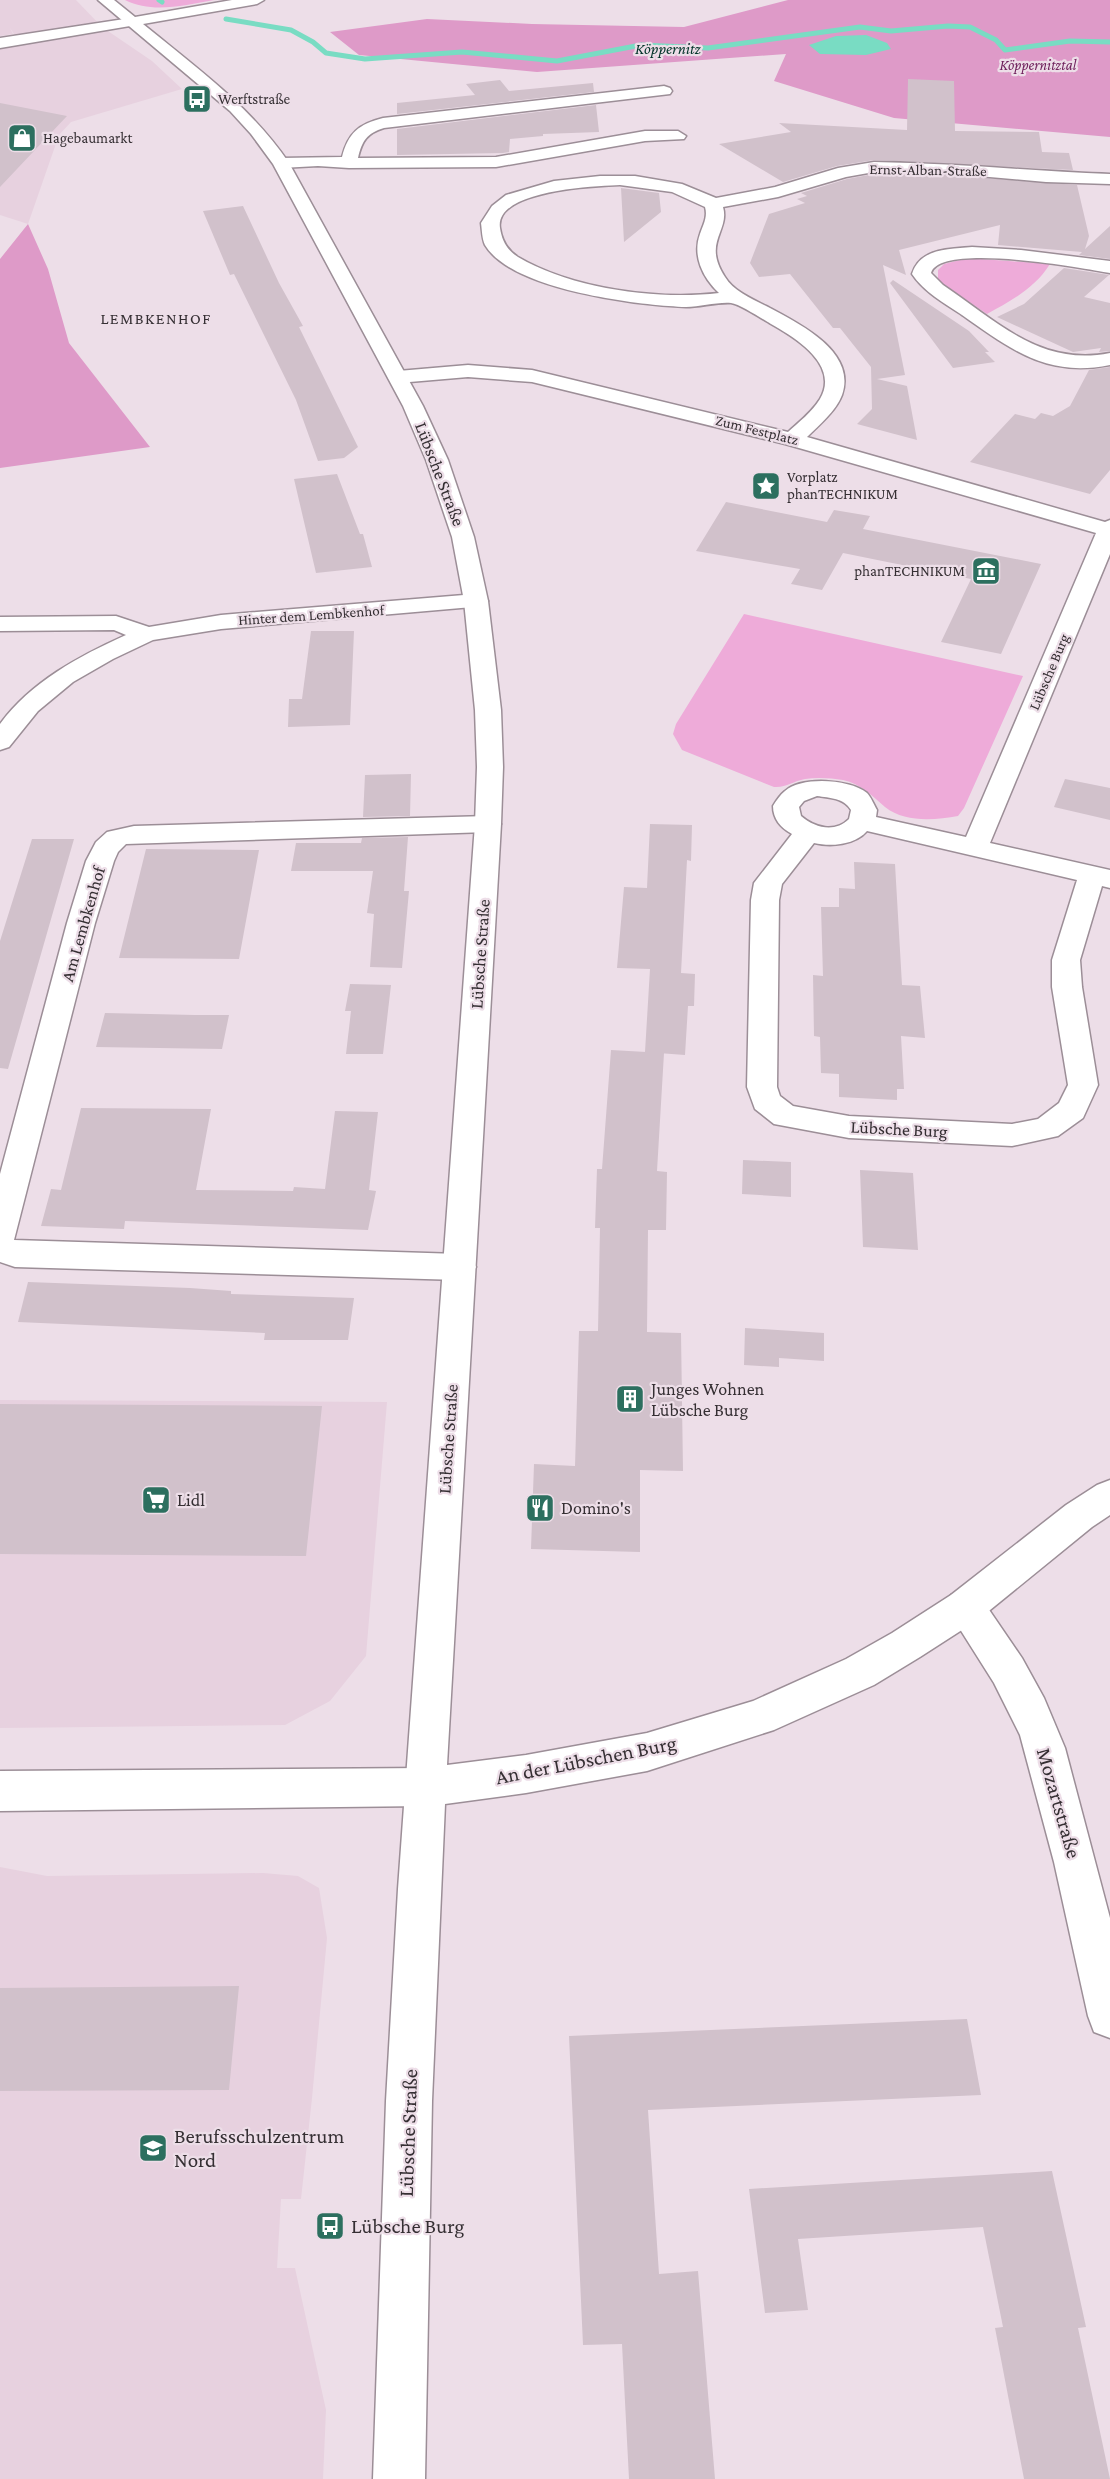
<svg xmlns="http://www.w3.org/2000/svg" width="1110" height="2479" font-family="'Crimson Pro',serif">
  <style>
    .built { fill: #e7d1df }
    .green { fill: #eeabd9 }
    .forest { fill: #de9ac8 }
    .water { fill: #79dcc3 }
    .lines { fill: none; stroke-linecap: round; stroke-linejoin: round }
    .stream { stroke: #79dcc3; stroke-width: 5 }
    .building { fill: #d1c1cb }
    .street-casing { stroke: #9c8e97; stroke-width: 3 }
    .secondary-casing { stroke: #9c8e97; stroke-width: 3 }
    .street { fill: #fff; fill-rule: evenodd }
    .secondary { fill: #fff; fill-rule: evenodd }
    .labels { text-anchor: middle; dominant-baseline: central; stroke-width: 4.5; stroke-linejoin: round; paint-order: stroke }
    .far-park-label { font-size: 15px; font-style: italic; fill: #70225d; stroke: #eddee8 }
    .far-poi-label { font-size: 15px; fill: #352f33; stroke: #eddee8; text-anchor: start }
    .far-street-label { font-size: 15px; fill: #352f33; stroke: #eddee8 }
    .far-water-label { font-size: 16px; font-style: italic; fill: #023329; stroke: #eddee8 }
    .far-neighbourhood-label { font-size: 16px; letter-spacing: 1.5px; fill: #352f33; stroke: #eddee8 }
    .street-label { font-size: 18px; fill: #352f33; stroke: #eddee8 }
    .poi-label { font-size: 18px; fill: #352f33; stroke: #eddee8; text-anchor: start }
    .near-street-label { font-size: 21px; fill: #352f33; stroke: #eddee8 }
    .near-poi-label { font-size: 21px; fill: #352f33; stroke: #eddee8; text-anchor: start }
  </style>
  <rect width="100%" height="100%" fill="#eddee8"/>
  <!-- built -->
  <path class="built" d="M0,0H76L102,27L152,61L182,89L71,122L59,135L28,224L0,215V43L18,40L10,28L13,34L0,36Z
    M0,1400L387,1402L366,1656L330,1701L285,1725L0,1728Z
    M0,1867L47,1876L263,1873L298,1876L319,1888L327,1938L312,2098L301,2199H281L277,2268H295L326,2410L323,2479H0Z"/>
  <!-- green -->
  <path class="green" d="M125,0H214C184,5 153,14 125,0Z
    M968,258L1050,264C1035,288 1011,301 987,314L938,281V270L944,264Z
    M744,614L1023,676L964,808L958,816C935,820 905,823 885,807C871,795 861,784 843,780C831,778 817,777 805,779C793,781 786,788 774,787L682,750L673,734L676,724Z"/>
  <!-- forest -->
  <path class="forest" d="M788,0H1110V137L894,118L774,81L786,54L537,72L359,55L330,32L427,19L532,24L684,27Z
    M28,224L48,269L69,343L150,447L0,468V259Z"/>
  <!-- water -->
  <path class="water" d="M866,35L887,43L891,49L866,55L820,54L809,45L836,36Z"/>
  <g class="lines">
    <!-- stream -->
    <path class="stream" d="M159,0L162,2
      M226,19L291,30L313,42L326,53L365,59L462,52L557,61L641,45L708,48L860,27L891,31L948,26L970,27L996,40L1005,50L1070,41L1110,42"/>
  </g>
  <!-- building -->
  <path class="building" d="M908,79L954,81L955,131L1039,132L1042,152L1069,153L1073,170L874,160L837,166L783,182L719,144L791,132L779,123L907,130Z
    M500,80L509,91L593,83L594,92L397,114V103L475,95L466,84Z
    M0,103L67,116L0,187Z
    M596,105L599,132L543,134V136L510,139L509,152L503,153L397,155V129Z
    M874,174L944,175L1077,185L1089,236L1085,249L1110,226V259L1079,255L1082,252L998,245L1000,225L899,250L906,275L883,265L905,375L877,379L907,386L917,440L857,424L872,409L871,367L840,328H833L790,274L759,277L750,263L769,214L805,203L797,199L807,196L801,193L847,179Z
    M621,188L659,193L661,212L624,242Z
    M243,206L279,283L303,326L299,327L358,447L344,458L318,461L296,400L234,274L230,275L203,211Z
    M1064,268L1109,275L1084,297L1110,303V351L1099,352L1101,348L1073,352L997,317L1024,304Z
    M893,280L969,331L989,352H985L995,362L953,368L890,283Z
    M1110,367V470L1090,494L970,462L1015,414L1035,419L1041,413L1053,416L1070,406L1089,370Z
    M337,474L360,534H363L372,567L316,573L294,479Z
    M726,502L827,522L834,510L870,516L863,529L1041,564L1001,654L941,642L971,579L843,553L822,590L791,584L800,569L696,551Z
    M311,631H354L350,725L288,727L289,699H302Z
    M411,774L410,816L363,817L365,775Z
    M1065,779L1110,788V820L1054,807Z
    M650,824L692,825L691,861L687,860L681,973L695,974L694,1006H688L685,1055L645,1052L650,969L617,968L624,887L647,888Z
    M408,837L404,891H409L402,968L370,967L374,914L367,913L373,871H291L296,843H361L362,838Z
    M32,839H74L8,1069L0,1068V941Z
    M146,849L259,850L239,959L119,958Z
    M854,862L895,864L902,985L920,986L925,1038L901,1036L904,1089H897V1100L839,1097V1074L821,1073L820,1037L814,1036L813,975L823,976L821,907H839V888L855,889Z
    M350,984L391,985L383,1054H346L351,1011H345Z
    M105,1013L195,1015H229L222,1049L96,1047Z
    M611,1050L664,1053L657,1171L667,1172L666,1230H648L647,1332L681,1333L683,1471L640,1470V1552L531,1549L534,1464L575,1466L579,1331H598L600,1228H595L597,1169H602Z
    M81,1108L211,1109L196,1190L293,1191L294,1187L325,1189L335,1111L378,1112L369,1190L376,1191L368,1230L125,1221L124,1229L41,1226L51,1189L61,1190Z
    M743,1160L791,1162V1197L742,1194Z
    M860,1170L913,1173L918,1250L863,1247Z
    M28,1282L190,1288L231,1291V1294L354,1298L348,1340H264L265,1333L18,1322Z
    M745,1328L824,1333V1361L779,1358V1367L744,1365Z
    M0,1404L322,1406L306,1556L0,1554Z
    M239,1986L229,2090L0,2091V1988Z
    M967,2019L981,2095L648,2110L659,2274L698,2271L715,2479H629L622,2344L583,2345L569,2036Z
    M1052,2171L1086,2327L1078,2328L1110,2479H1024L995,2328L1003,2327L983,2227L798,2239L808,2310L765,2313L749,2189Z"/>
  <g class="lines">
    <!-- street casing -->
    <g class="street-casing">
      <path id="street" d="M131,18L136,19L138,22L136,25L0,48V38Z
        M664,86L670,88L672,91L670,94L384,128C367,133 362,141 358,158L496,157L645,131H678L686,136L684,139L645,141L496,167L349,168L318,166L281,168L273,163L281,158L342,157C348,133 359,124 383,118Z
        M874,162C953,163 1031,171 1110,174V184L1046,182L944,173L874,172L846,177L778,197L723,207C730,231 702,242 725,277C734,292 755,300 770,308C800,324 857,352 842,395C836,411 819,425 807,437L1105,522L1110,520V554L990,843L1110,870V888L1102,886L1080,960L1082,987L1098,1085L1083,1118L1058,1136L1012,1146L849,1138L774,1124L755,1109L747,1087L751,900L754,883L792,834C781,828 773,819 773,806C776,801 780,795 785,791C802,776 850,779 867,793C871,797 874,805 877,810L876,817L966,837L1096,533L785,444L532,382L468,377L398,383L391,381L388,377L391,373L398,371L468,365L532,370L788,432C799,422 812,412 820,399C840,365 796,338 771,324C762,319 740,304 731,303C716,302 701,307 686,307C637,305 512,290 485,245C482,239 482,230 481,223L492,206L506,195L554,181L600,176H635L682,184L716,198L775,187L838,168ZM620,185L672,192L705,207C708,217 703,225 700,234C692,256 703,278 719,293C658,300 572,289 518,257C507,250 502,241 500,228C494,190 596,186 620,185ZM817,796C830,798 844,798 851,810L849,819C835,833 815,828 801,816L799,807L804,801ZM867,831L1077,880L1052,960V987L1068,1085L1059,1103L1038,1119L1012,1124L849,1116L793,1106L780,1096L777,1087L779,900L782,884L814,843C831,847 855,845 867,831Z
        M972,247L1021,250L1110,261V273C1082,268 940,242 931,273L943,285C997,321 1040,367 1110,353V365C1046,378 1011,349 962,315C944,303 924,292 912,274C920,248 949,249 972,247Z
        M476,594L484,596L488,601L484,606L221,629L153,640L113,659L73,682L38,711L9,747L0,750V724C31,682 79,656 126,635L114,630L0,631V617L116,616L149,627L221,615Z
        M488,816L497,818L501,824L497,830L488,832L126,844L118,852L114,861L95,923L14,1240L459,1254L471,1258L476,1267L471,1276L459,1280L15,1267L0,1262V1174L67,923L86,861L96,842L107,832L134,826Z
        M965,1590L979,1595L1022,1658L1044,1698L1065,1748L1110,1918V2038L1094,2032L1088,2016L1054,1862L1020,1735L994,1683L946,1607L951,1595Z
        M426,1768L441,1773L447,1787L441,1801L426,1806L0,1811V1771Z"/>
    </g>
    <!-- secondary casing -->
    <g class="secondary-casing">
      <path id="secondary" d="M98,0H114L135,17L232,0H264L257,4L143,24C198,69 249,105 289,163L423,406L448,460L474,537L488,601L501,710L503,767L501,824L447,1765L526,1755L647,1733L753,1701L846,1659L892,1633L951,1595L1066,1505L1097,1485L1110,1480V1515L1092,1527L979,1619L920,1657L874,1685L774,1730L647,1771L526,1793L445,1804L432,2101L425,2479H373L386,2101L398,1889L475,824L477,767L475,710L464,601L452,537L426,460L403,406L273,164L251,134L230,111Z"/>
    </g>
    <!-- street -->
    <use href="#street" class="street"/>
    <!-- secondary -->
    <use href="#secondary" class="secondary"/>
  </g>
  <!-- icons -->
  <defs>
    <g id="bus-square" transform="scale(1.5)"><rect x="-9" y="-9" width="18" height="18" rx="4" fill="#2c6f5f" stroke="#eddee8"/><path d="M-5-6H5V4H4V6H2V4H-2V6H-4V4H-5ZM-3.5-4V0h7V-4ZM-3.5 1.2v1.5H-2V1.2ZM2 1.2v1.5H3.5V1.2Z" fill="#fff"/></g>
    <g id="shop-square" transform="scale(1.5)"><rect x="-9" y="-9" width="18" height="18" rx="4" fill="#2c6f5f" stroke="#eddee8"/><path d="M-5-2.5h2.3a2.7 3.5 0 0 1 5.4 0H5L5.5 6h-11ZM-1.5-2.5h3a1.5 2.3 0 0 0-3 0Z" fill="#fff"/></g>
    <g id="sight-square" transform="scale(1.5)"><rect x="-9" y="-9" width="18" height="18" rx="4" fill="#2c6f5f" stroke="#eddee8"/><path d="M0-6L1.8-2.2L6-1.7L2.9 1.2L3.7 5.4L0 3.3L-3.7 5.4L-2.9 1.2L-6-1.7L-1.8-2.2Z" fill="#fff"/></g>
    <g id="museum-square" transform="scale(1.5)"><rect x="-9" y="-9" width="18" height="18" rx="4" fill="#2c6f5f" stroke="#eddee8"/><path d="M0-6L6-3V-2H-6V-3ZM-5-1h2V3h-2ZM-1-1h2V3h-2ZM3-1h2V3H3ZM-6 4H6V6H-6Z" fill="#fff"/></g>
    <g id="building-square" transform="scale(1.5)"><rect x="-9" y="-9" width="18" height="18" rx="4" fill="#2c6f5f" stroke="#eddee8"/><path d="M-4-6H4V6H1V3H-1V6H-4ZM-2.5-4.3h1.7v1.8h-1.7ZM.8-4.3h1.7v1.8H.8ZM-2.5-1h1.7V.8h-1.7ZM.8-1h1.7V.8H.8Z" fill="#fff"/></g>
    <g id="supermarket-square" transform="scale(1.5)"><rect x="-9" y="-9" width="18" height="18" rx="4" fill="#2c6f5f" stroke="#eddee8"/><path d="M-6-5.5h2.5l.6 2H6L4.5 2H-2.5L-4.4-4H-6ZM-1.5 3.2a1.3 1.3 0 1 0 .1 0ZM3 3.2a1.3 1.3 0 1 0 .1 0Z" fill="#fff"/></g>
    <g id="restaurant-square" transform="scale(1.5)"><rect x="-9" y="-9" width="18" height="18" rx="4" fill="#2c6f5f" stroke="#eddee8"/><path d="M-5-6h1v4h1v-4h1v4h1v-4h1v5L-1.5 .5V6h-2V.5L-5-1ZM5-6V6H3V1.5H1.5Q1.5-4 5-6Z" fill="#fff"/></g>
    <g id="school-square" transform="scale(1.5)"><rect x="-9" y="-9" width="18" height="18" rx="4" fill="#2c6f5f" stroke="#eddee8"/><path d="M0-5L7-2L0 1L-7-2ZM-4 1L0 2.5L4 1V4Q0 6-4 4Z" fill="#fff"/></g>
  </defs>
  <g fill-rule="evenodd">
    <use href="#bus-square" x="197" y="99"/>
    <use href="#shop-square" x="22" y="138"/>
    <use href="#sight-square" x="766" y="486"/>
    <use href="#museum-square" x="986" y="571"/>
    <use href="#building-square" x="630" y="1399"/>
    <use href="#supermarket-square" x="156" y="1500"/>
    <use href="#restaurant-square" x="540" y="1508"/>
    <use href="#school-square" x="153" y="2148"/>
    <use href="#bus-square" x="330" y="2226"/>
  </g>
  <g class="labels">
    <!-- far-park labels -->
    <g class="far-park-label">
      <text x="1038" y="65">Köppernitztal</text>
    </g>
    <!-- far-poi labels -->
    <g class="far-poi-label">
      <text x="218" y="99">Werftstraße</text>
      <text x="43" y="138">Hagebaumarkt</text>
      <text x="787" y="477">Vorplatz<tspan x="787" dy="17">phanTECHNIKUM</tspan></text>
      <text x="965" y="571" text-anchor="end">phanTECHNIKUM</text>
    </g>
    <!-- far-street labels -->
    <g class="far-street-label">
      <text transform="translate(928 170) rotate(1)">Ernst-Alban-Straße</text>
      <text transform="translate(757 430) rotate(14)">Zum Festplatz</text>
      <text transform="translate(311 615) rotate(-4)">Hinter dem Lembkenhof</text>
      <text transform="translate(1049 672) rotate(-67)">Lübsche Burg</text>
    </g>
    <!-- far-water labels -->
    <g class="far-water-label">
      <text x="668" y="48">Köppernitz</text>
    </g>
    <!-- far-neighbourhood labels -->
    <g class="far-neighbourhood-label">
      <text x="156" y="318">LEMBKENHOF</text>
    </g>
    <!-- street labels -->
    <g class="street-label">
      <text transform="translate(440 474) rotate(69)">Lübsche Straße</text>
      <text transform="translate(83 924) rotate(-74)">Am Lembkenhof</text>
      <text transform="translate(480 954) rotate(-86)">Lübsche Straße</text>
      <text transform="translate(899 1129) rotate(3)">Lübsche Burg</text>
      <text transform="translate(448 1439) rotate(-86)">Lübsche Straße</text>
    </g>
    <!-- poi labels -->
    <g class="poi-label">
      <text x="651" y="1389">Junges Wohnen<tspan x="651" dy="21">Lübsche Burg</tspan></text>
      <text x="177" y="1500">Lidl</text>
      <text x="561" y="1508">Domino's</text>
    </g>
    <!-- near-street labels -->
    <g class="near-street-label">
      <text transform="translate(586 1760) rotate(-11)">An der Lübschen Burg</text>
      <text transform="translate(1059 1803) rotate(74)">Mozartstraße</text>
      <text transform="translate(408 2133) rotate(-88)">Lübsche Straße</text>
    </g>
    <!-- near-poi labels -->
    <g class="near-poi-label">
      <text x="174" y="2136">Berufsschulzentrum<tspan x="174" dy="24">Nord</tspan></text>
      <text x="351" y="2226">Lübsche Burg</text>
    </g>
  </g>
</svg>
